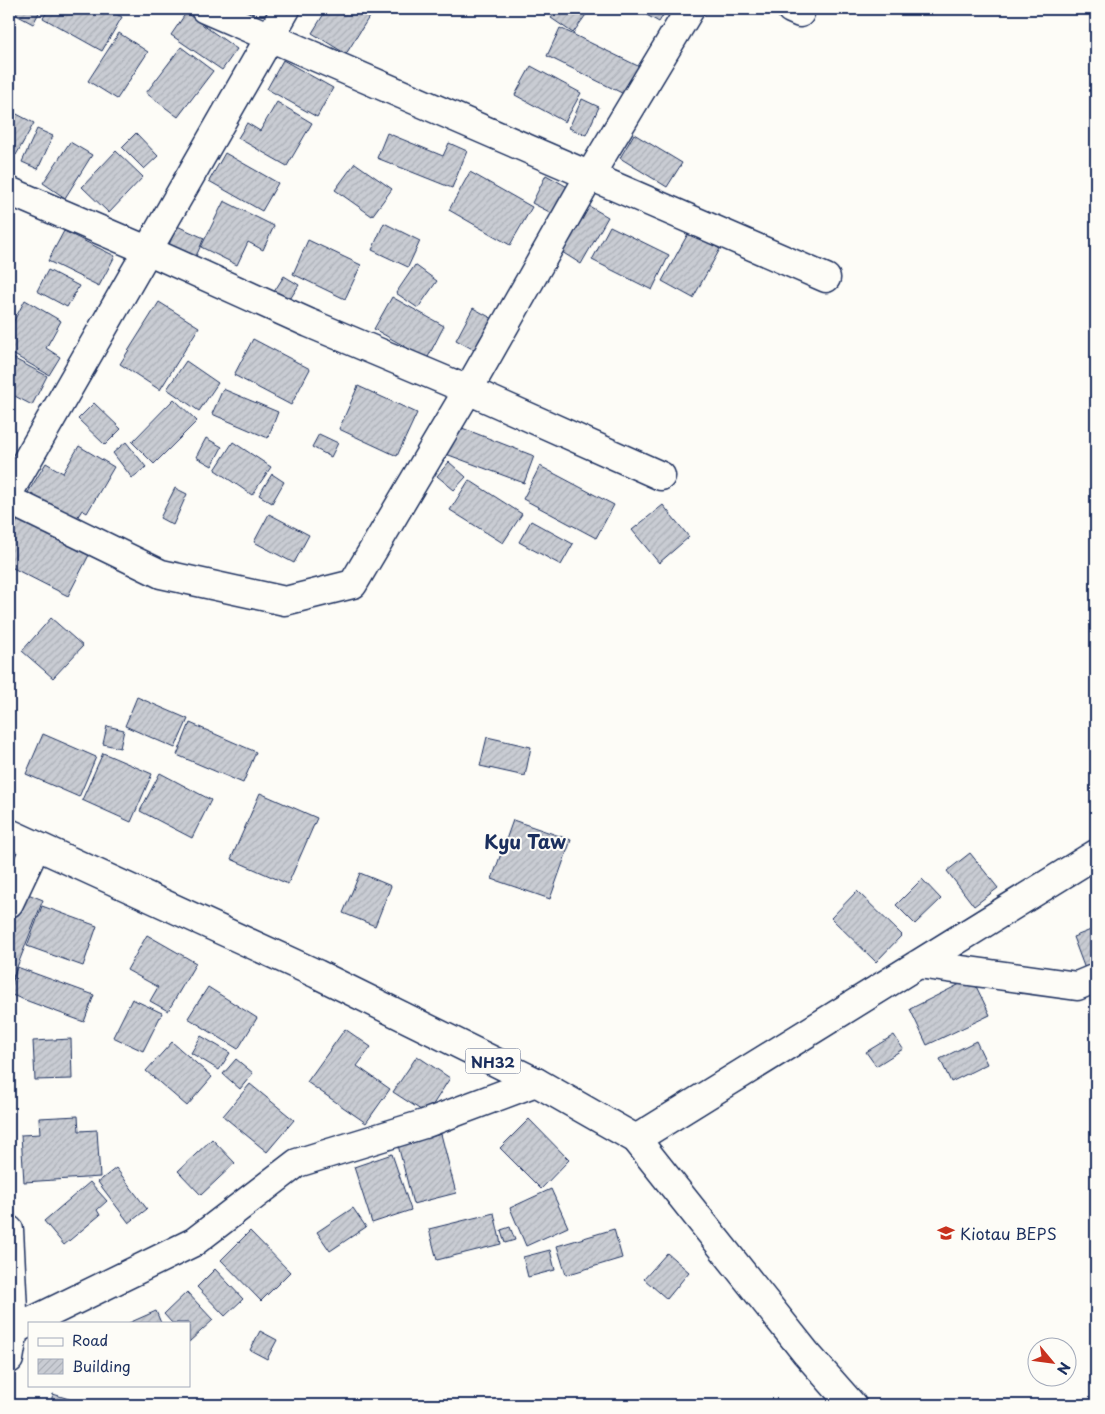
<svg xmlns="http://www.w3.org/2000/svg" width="1105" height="1414" font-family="'Playpen Sans',sans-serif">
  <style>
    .building { fill: url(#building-hatch); stroke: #1b2f5e }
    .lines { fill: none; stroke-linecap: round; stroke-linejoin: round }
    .street-casing { stroke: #1b2f5e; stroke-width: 31 }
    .highway-casing { stroke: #1b2f5e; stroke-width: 31 }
    .street { stroke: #fdfcf7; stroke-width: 28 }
    .highway { stroke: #fdfcf7; stroke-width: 28 }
    .labels { text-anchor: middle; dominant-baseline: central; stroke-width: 4; stroke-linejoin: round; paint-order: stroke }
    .shield { fill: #fdfcf7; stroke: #5f6c8c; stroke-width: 1 }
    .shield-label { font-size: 15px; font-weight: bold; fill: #1b2f5e }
    .poi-label { font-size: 16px; fill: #1b2f5e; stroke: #fdfcf7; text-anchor: start }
    .quarter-label { font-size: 19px; font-weight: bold; fill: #1b2f5e; stroke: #fdfcf7 }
  </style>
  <defs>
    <pattern id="building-hatch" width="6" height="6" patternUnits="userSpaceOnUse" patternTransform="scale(1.25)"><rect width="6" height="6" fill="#c9ccd3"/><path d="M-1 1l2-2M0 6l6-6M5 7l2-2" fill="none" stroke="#acb0b8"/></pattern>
  </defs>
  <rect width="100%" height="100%" fill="#fdfcf7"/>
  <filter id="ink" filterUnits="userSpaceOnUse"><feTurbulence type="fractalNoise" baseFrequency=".02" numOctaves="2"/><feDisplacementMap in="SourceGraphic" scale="10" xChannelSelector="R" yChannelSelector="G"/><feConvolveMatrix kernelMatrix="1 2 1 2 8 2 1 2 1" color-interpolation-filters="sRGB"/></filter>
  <g filter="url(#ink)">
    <!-- building -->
    <path class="building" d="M9,9H41L33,24L9,11Z
      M49,9H107L122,17L102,51L43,18Z
      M327,9H374L346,54L312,33Z
      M558,9H590L573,33L551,18Z
      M636,9H667L659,22Z
      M186,13L237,49L222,70L171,35Z
      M560,28L642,68L628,96L547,56Z
      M119,33L148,52L117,99L88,81Z
      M181,47L213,71L178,117L146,93Z
      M283,60L333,88L317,117L267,89Z
      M531,66L581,93L565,122L515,95Z
      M582,99L599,107L586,135L569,128Z
      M277,102L312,123L287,166L238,138L247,123L260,131Z
      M9,110L34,123L16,155L9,152Z
      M37,129L53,136L38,169L22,162Z
      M136,133L158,156L144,169L122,147Z
      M387,133L443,156L449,143L467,151L452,188L377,158Z
      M634,134L682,163L667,187L620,158Z
      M70,142L92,155L65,198L43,183Z
      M116,151L143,177L109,213L82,187Z
      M225,153L278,183L262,211L209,181Z
      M355,163L392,189L372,216L335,190Z
      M470,172L532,207L510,245L449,210Z
      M546,175L573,190L559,217L532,203Z
      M224,201L274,226L263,250L248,242L237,265L201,247Z
      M589,206L608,217L581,264L562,252Z
      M384,223L420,241L408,267L372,250Z
      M177,226L204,238L194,261L167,249Z
      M610,226L669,255L652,290L592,260Z
      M64,231L115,256L99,286L48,261Z
      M689,232L720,249L693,298L662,281Z
      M308,240L361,265L345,299L293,274Z
      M415,265L437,281L418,308L396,293Z
      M48,270L79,286L67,307L37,291Z
      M284,276L299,285L287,304L272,295Z
      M392,297L444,326L427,359L374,329Z
      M25,300L61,321L46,348L60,357L49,375L9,352V330Z
      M159,302L199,327L160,390L120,364Z
      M473,308L495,320L478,352L456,340Z
      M253,339L310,369L291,405L234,375Z
      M9,356L47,376L32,405L9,393Z
      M186,361L218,383L199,411L167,389Z
      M358,386L417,413L397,456L339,429Z
      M223,389L278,412L268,438L212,414Z
      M174,399L197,421L154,464L132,442Z
      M94,403L121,429L105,445L78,419Z
      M457,426L534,456L524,483L446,454Z
      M319,434L338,443L331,457L312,447Z
      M206,438L222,447L212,466L196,457Z
      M126,442L146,467L132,478L113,453Z
      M233,442L271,467L252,495L215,470Z
      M79,446L114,467L87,513L82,510L75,521L27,494L46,463L63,473Z
      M449,462L466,477L454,490L437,476Z
      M540,466L614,505L596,538L523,499Z
      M272,474L284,482L272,503L259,495Z
      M469,480L522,514L503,543L450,510Z
      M175,488L187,494L173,525L160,518Z
      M663,505L689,537L659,563L632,530Z
      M269,514L309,535L294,563L254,542Z
      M18,519L89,555L68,596L9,566V536Z
      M531,521L573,544L561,565L519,542Z
      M51,618L83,646L53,678L22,651Z
      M137,697L188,719L175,748L125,726Z
      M190,723L256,752L243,783L177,755Z
      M107,726L124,730L120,748L103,744Z
      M43,734L96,757L79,797L26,774Z
      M487,737L531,747L525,776L480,766Z
      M103,753L152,774L131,822L82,800Z
      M160,773L211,800L192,838L140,811Z
      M260,793L317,818L288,884L231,859Z
      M513,820L571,840L550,899L492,879Z
      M970,853L998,888L974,906L947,871Z
      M360,873L391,886L375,926L343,913Z
      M922,879L941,899L915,924L896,905Z
      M857,891L902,935L876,962L831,918Z
      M23,892L43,900L10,985L9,927Z
      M42,906L97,926L83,966L27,946Z
      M1096,928V965L1085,969L1073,937Z
      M147,935L196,963L168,1011L150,1001L158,987L127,970Z
      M17,967L94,995L84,1022L9,994Z
      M972,978L990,1015L927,1045L910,1009Z
      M208,987L257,1018L238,1049L188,1018Z
      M132,999L162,1013L143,1051L113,1037Z
      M345,1029L371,1047L357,1066L390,1089L366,1123L307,1082Z
      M894,1035L903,1049L876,1066L866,1052Z
      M201,1036L230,1053L219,1070L191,1053Z
      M71,1039L72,1079L35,1080L33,1041Z
      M976,1041L987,1064L951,1082L940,1059Z
      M172,1042L212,1077L187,1106L146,1071Z
      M417,1056L450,1078L427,1114L393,1092Z
      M236,1059L253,1073L240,1089L223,1074Z
      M250,1084L294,1120L267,1152L223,1116Z
      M78,1116L79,1131L97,1130L100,1177L24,1182L21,1135L40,1134L39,1118Z
      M529,1119L569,1160L541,1189L500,1148Z
      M441,1134L456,1193L413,1204L398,1145Z
      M212,1139L235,1163L201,1195L178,1171Z
      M392,1154L411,1210L372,1223L354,1167Z
      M116,1168L147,1209L129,1223L98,1182Z
      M90,1182L107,1201L97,1210L100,1215L64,1245L44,1221Z
      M551,1189L568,1227L526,1246L510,1208Z
      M353,1208L366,1227L330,1251L317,1232Z
      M494,1213L501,1244L437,1260L429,1229Z
      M510,1227L515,1240L505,1243L501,1230Z
      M614,1229L622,1258L566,1275L557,1246Z
      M250,1231L290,1272L261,1301L221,1260Z
      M550,1250L555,1270L528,1277L523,1257Z
      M667,1253L689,1272L667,1299L644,1279Z
      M215,1269L243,1299L225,1316L197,1287Z
      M187,1292L213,1320L189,1342V1323H172L164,1314Z
      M156,1311L161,1323H129Z
      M260,1331L277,1340L267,1359L250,1350Z
      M53,1394L88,1405H50Z"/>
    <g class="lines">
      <!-- street casing -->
      <g class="street-casing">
        <path id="street" d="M205,9L826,278
          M791,9L800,13
          M9,191L147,250L309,323L468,390L661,476
          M9,492L286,9
          M9,500L161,574L285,601L353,584L468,390L590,175L690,9
          M9,903L36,846
          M918,964L1077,986L1096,978
          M636,1139L1096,854
          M9,1230L14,1330
          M9,1359L14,1330L194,1242L297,1163L424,1124L536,1082"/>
      </g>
      <!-- highway casing -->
      <g class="highway-casing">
        <path id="highway" d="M9,833L317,974L536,1082L636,1139L806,1353L852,1405"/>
      </g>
      <!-- street -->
      <use href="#street" class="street"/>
      <!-- highway -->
      <use href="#highway" class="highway"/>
    </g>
  </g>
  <!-- icons -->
  <defs>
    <g id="school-bare" transform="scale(1.35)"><path d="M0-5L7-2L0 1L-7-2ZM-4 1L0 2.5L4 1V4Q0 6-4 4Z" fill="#c8321e" stroke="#fdfcf7" stroke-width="2.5" paint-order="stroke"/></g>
  </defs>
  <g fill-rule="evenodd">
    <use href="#school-bare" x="946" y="1233"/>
  </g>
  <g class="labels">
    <!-- shield labels -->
    <rect class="shield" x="465.5" y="1048.5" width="55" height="25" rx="4"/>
    <g class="shield-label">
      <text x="493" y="1061">NH32</text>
    </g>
    <!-- poi labels -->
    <g class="poi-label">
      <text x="960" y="1233">Kiotau BEPS</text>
    </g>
    <!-- quarter labels -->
    <g class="quarter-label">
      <text x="525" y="841">Kyu Taw</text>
    </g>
  </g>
  <!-- margin -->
  <rect width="1105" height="1414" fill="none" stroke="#fdfcf7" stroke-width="30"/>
  <rect x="15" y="15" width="1075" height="1384" fill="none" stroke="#1b2f5e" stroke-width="2" filter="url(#ink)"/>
  <!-- legend -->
  <rect x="28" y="1322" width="162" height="65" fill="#fdfcf7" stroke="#a3aaba"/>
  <rect x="38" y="1338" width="25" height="8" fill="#fdfcf7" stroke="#a3aaba"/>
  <text x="72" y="1346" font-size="15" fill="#1b2f5e">Road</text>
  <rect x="38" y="1359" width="25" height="15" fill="url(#building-hatch)" stroke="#a3aaba"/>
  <text x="72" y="1372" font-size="15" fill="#1b2f5e">Building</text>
  <!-- north arrow -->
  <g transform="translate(1052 1362) rotate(119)"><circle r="24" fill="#fdfcf7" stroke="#a3aaba"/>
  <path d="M0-4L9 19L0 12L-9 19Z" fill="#c8321e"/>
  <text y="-8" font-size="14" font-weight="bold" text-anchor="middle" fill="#1b2f5e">N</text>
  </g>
</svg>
